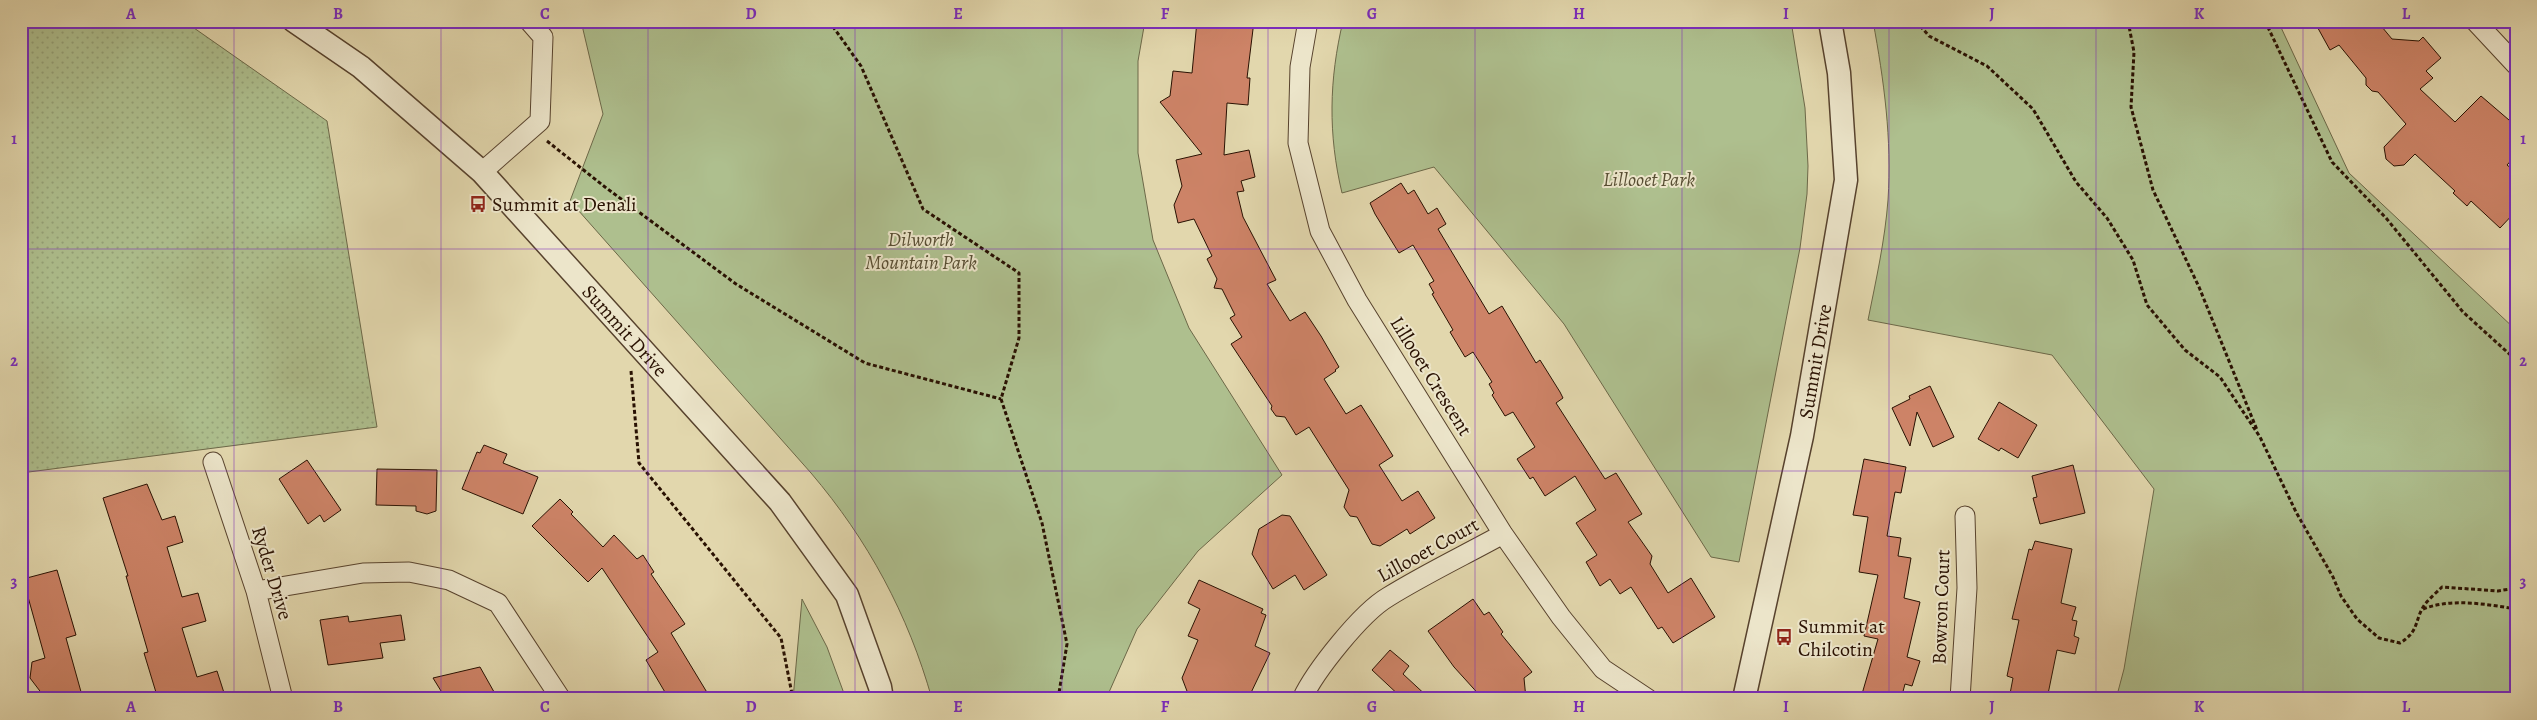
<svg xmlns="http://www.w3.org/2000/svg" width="2537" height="720" font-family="Alegreya,serif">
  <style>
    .grass { fill: url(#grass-dots); stroke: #6c6848 }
    .park { fill: #aebf8e; stroke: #6c6848 }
    .building { fill: #cd8367; stroke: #291102 }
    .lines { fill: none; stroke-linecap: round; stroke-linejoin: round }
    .minor-casing { stroke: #57422d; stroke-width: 21 }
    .tertiary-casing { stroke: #57422d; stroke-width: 25 }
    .path { stroke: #291102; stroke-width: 3; stroke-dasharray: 4 2.5; stroke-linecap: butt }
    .minor { stroke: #ece5ca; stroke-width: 19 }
    .tertiary { stroke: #ece5ca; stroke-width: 22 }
    .grid { fill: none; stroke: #7b2cbf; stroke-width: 1; stroke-opacity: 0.55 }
    .labels { text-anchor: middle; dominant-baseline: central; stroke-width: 4; stroke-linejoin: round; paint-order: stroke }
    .park-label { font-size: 20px; font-style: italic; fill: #584e33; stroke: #ece5ca }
    .poi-label { font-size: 20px; fill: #291102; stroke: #ece5ca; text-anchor: start }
    .street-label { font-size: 20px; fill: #291102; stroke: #ece5ca }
    .neatline { fill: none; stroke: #7b2cbf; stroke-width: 2 }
    .grid-label { font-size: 16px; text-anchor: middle; font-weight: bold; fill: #7b2cbf }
  </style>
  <defs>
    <pattern id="grass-dots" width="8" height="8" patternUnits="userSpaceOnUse" patternTransform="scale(1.25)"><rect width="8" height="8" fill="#aebf8e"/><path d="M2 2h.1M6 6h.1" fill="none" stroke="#96a379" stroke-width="1.8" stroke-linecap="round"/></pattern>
  </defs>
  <rect width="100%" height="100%" fill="#e2d7ad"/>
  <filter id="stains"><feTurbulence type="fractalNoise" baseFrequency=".004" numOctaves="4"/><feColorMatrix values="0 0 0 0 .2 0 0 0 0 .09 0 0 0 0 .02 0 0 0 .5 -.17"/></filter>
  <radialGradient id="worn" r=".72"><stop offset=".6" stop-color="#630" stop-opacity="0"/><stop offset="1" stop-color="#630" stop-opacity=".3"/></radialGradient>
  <!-- grass -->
  <path class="grass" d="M21,21H184L327,121L377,427L21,473Z"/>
  <!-- park -->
  <path class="park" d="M581,21H1145L1138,61V153L1153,240L1189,328L1282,475L1198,551L1137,629L1106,699H932C908,614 868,540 811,473L570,201L603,114Z
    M1343,21H1791L1805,108L1808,166L1807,194L1800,248L1739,562L1711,557L1564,324L1434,167L1342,193C1328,134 1329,80 1343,21Z
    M1873,21H2278L2349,173L2516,330V699H2116L2124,669L2154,489L2052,355L1868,320C1876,280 1885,240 1888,200C1892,139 1884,81 1873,21Z
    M802,599L827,647L846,699H793Z"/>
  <!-- building -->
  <path class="building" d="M1197,21H1254L1247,78H1250L1248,105L1227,103L1224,155L1249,150L1255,177L1241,181L1244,191L1237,192L1243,217L1276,280L1267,284L1290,321L1305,312L1321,336L1339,367L1335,370L1336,371L1324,379L1346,414L1361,405L1385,443L1393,456L1379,465L1402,501L1418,491L1435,518L1410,534L1407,529L1380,546L1372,544L1357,517L1350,516L1344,507L1349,490L1309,427L1296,435L1285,417L1276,416L1271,409L1272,406L1231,344L1242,337L1230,318L1235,315L1222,289L1214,288L1217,279L1207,259L1212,256L1194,219L1178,223L1174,205L1182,186L1176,160L1202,154L1160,102L1170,96L1173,71L1192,73Z
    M2314,21H2377L2392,39L2419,41L2423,37L2441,58L2426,71L2433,78L2420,89L2455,122L2481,96L2516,126V155L2507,165L2516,172V211L2500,228L2471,201L2467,206L2453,193L2455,191L2415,154L2404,165L2394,166L2386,159L2384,147L2406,124L2378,92L2372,91L2366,85V78L2339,45L2330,50Z
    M1401,183L1408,194L1414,190L1428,214L1437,208L1446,224L1438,229L1489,314L1502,306L1536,363L1540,360L1560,392L1563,398L1556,403L1605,479L1616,473L1642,514L1628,522L1652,556L1650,564L1668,593L1691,578L1715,617L1673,643L1662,627L1658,629L1631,587L1620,594L1610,579L1600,586L1586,562L1597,555L1576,523L1596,510L1575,476L1545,496L1533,477L1530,479L1517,459L1535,447L1513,412L1505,416L1492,395L1494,393L1489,384L1492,382L1473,352L1465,357L1450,332L1453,330L1432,294L1434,293L1429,284L1434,281L1413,245L1399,253L1375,214L1370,203Z
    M1930,386L1954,437L1933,447L1917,412L1910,446L1892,408L1910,399L1909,396Z
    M1999,402L2037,425L2018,458L2001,448L1999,451L1978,439Z
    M484,445L507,454L503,463L538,477L523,514L462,489L477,452L480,453Z
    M1864,459L1906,467L1901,493L1895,492L1887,536L1901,538L1898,556L1911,558L1904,598L1920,602L1907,657L1920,661L1912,686L1905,684L1901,699H1878L1862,694L1878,639L1864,636L1878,575L1859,572L1868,517L1853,515Z
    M307,460L341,510L324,522L320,515L308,524L279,479Z
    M2073,465L2085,513L2040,524L2033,498L2037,497L2032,476Z
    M377,469L437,470L436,511L427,514L416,511V506L376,505Z
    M147,484L162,520L175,516L183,542L167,547L182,597L198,593L206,621L182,628L197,677L217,671L226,699H158L144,653L148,652L126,576H128L103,498Z
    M560,499L573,512L571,514L603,547L614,535L637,559L643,555L654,572L651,574L685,624L671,633L711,699H669L646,660L658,652L602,568L588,582L532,526Z
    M1282,515L1290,516L1327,575L1304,590L1295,575L1273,589L1252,554L1259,529Z
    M2035,541L2072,549L2061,603L2076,607L2072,620L2077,621L2074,636L2079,638L2075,654L2057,650L2047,699H2009L2013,678L2007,676L2019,620L2012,619L2029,549L2032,550Z
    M57,570L76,635L66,638L83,699H46L30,678L32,662L45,658L23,579Z
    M1199,580L1263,609L1261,613L1266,615L1255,646L1270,653L1248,699H1190L1182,678L1198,640L1188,636L1200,609L1188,603Z
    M1473,599L1484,615L1489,612L1503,632L1501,634L1532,672L1524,678L1526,699H1483L1454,667L1428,631Z
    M401,615L405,640L380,643L383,658L328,665L320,620L348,616L349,622Z
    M1390,650L1409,666L1403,674L1430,699H1403L1372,670Z
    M480,667L498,699H446L433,678Z"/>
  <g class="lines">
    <!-- minor casing -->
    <g class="minor-casing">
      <path id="minor" d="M1308,21L1300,67L1298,143L1320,231L1357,300L1503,534L1561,617L1603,669L1648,699
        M2475,21L2516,65
        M482,172L540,121L543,37L529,21
        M213,462L256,591L283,699
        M256,591L363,573L409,572L449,580L498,603L561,699
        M1302,699C1315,671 1361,613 1388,597C1425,574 1465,555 1503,534
        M1960,699L1967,588L1965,516"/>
    </g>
    <!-- tertiary casing -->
    <g class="tertiary-casing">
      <g id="tertiary">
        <path id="s1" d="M294,21L361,67L482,172L780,502L847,595L880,687L882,699"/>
        <path id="s2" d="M1744,699L1802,436L1846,180L1839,73L1830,21"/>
      </g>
    </g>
    <!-- path -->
    <path class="path" d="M829,21L861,66L923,209L1019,273V338L1001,399L1042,523L1067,644L1058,699
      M1916,21L1929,36L1987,66L2033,109L2076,182L2107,218L2133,260L2147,305L2185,350L2220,377L2260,437L2296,512L2333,577L2341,596L2357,619L2379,638L2400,643C2420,631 2414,620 2425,604C2430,598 2437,592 2442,587L2498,591L2516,588
      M2128,21L2134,52L2131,107L2153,190L2199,287L2257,430
      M2265,21L2332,162L2386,218L2463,312L2516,360
      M547,141L605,187L736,284L865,363L1001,399
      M631,371L639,463L781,638L793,699
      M2423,609C2452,598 2485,604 2516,609"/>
    <!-- minor -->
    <use href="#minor" class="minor"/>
    <!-- tertiary -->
    <use href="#tertiary" class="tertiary"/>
  </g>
  <!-- grid -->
  <path class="grid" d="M234,21V699M441,21V699M648,21V699M855,21V699M1062,21V699M1268,21V699M1475,21V699M1682,21V699M1889,21V699M2096,21V699M2303,21V699M21,249H2516M21,471H2516"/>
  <!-- icons -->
  <defs>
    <g id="bus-bare" transform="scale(1.35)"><path d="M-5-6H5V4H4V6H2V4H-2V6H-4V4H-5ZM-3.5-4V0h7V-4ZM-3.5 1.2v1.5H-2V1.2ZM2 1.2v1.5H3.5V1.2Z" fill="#8f2418" stroke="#ece5ca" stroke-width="2.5" paint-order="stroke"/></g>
  </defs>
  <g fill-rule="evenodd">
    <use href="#bus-bare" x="478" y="204"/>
    <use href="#bus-bare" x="1784" y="637"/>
  </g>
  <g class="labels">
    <!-- park labels -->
    <g class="park-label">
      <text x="1649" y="179">Lillooet Park</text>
      <text x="921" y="239">Dilworth<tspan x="921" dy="23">Mountain Park</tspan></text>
    </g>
    <!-- poi labels -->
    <g class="poi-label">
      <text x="492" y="204">Summit at Denali</text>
      <text x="1798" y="626">Summit at<tspan x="1798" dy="23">Chilcotin</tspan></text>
    </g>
    <!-- street labels -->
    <g class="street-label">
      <text stroke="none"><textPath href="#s1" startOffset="455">Summit Drive</textPath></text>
      <text stroke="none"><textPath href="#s2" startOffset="345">Summit Drive</textPath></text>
      <text transform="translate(1431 376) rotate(58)">Lillooet Crescent</text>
      <text transform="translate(1428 550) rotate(-29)">Lillooet Court</text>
      <text transform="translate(272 573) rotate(73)">Ryder Drive</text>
      <text transform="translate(1941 607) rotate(-88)">Bowron Court</text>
    </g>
  </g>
  <!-- margin -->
  <rect width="2537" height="720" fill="none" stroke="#e2d7ad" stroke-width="55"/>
  <rect x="28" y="28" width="2482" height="664" class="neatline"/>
  <g class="grid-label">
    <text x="131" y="19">A</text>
    <text x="338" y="19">B</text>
    <text x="545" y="19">C</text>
    <text x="751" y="19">D</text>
    <text x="958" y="19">E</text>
    <text x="1165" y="19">F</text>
    <text x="1372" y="19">G</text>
    <text x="1579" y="19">H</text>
    <text x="1786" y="19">I</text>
    <text x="1992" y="19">J</text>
    <text x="2199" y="19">K</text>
    <text x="2406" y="19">L</text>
    <text x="14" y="144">1</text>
    <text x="2523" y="144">1</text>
    <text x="14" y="366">2</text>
    <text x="2523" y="366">2</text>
    <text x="14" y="587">3</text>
    <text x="2523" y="587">3</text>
    <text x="131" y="712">A</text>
    <text x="338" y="712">B</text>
    <text x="545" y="712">C</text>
    <text x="751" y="712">D</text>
    <text x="958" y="712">E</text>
    <text x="1165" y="712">F</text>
    <text x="1372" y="712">G</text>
    <text x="1579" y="712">H</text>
    <text x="1786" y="712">I</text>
    <text x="1992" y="712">J</text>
    <text x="2199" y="712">K</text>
    <text x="2406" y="712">L</text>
  </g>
  <rect width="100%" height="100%" filter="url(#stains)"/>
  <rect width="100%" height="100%" fill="url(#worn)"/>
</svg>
